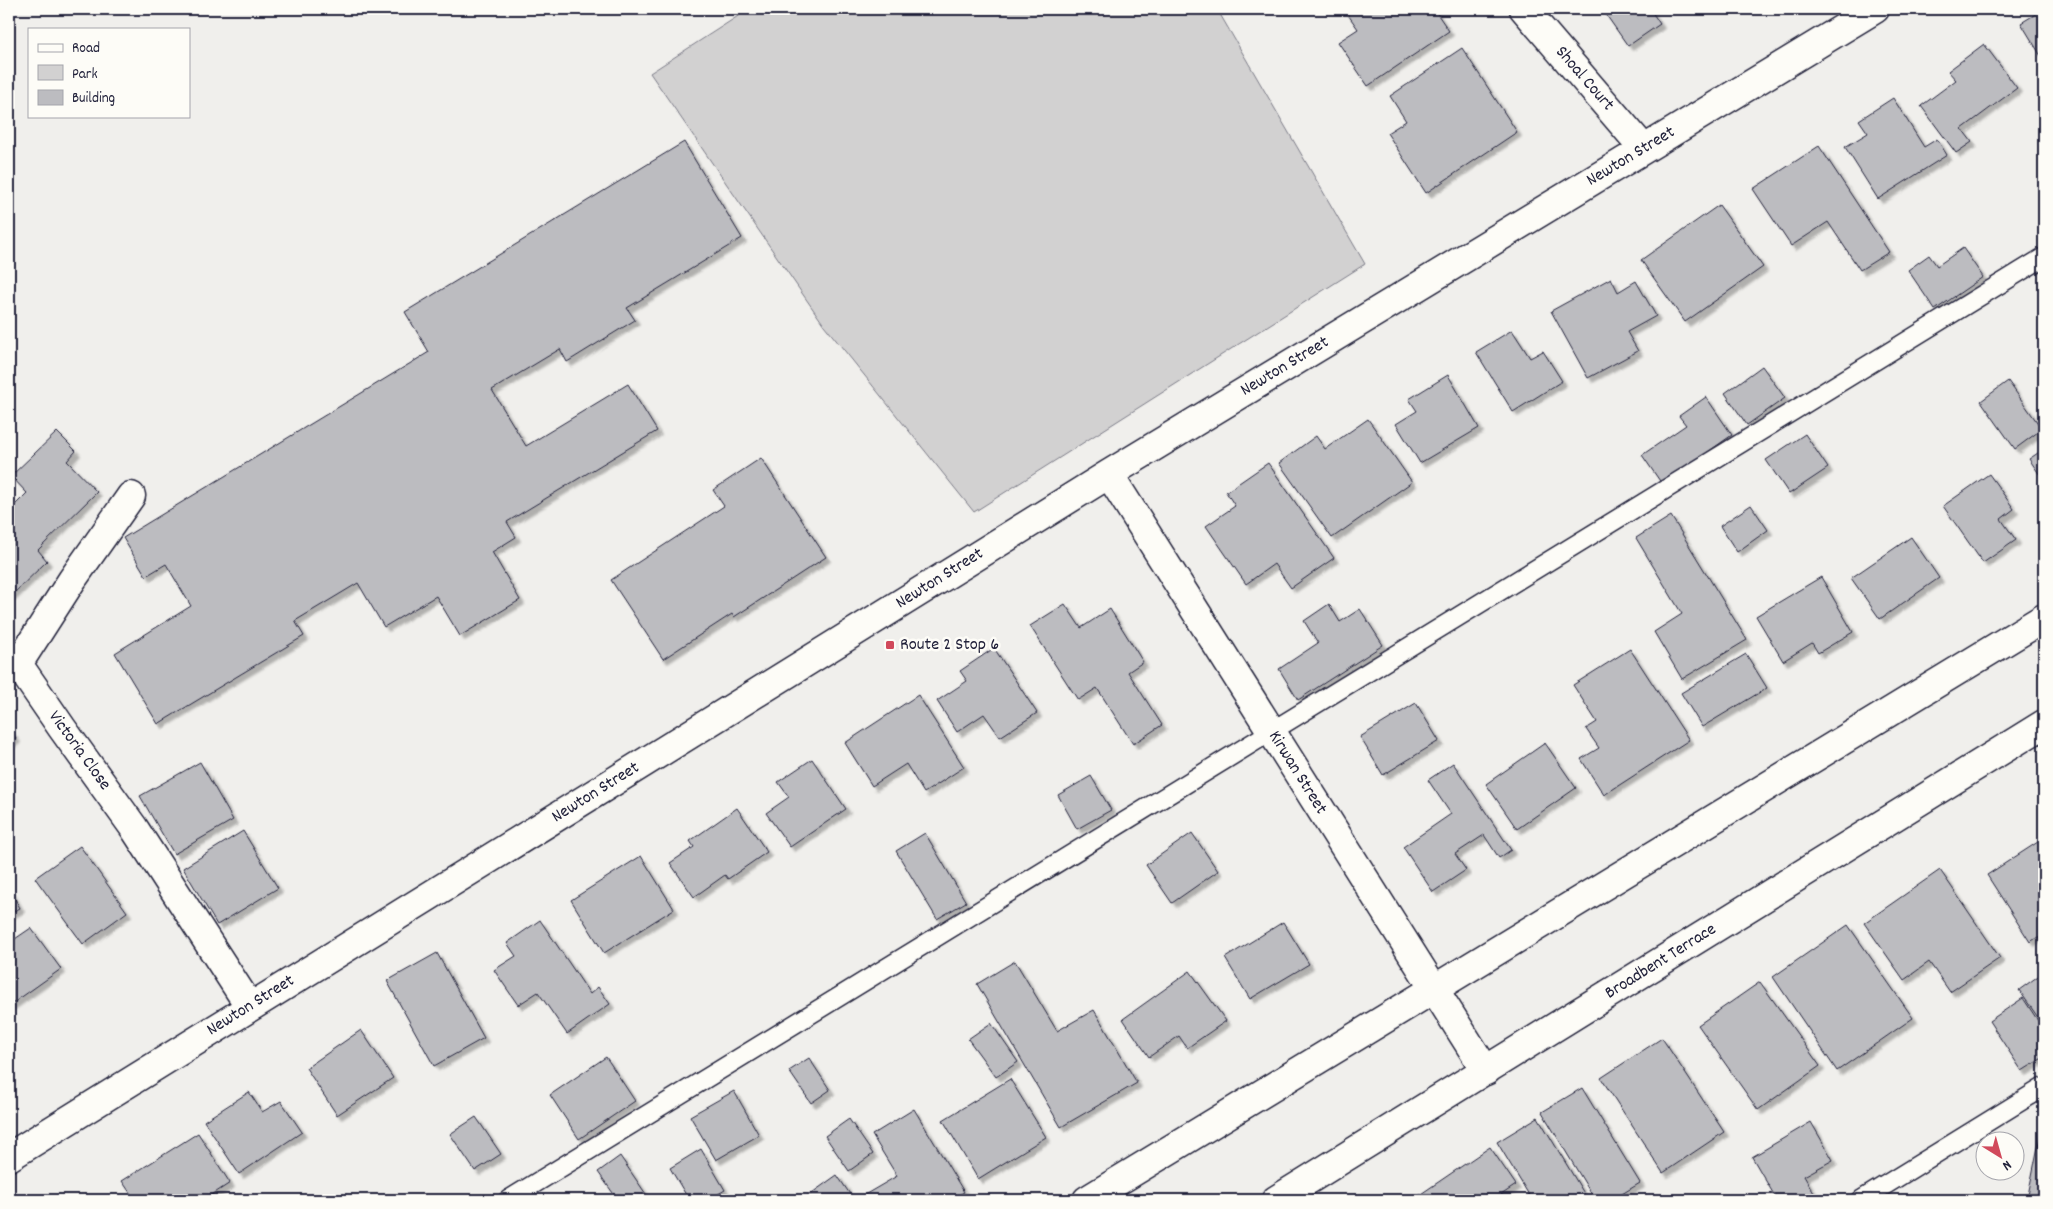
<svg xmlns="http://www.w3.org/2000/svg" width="2053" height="1209" font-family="Dekko,sans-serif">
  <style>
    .green { fill: #d2d1d1; stroke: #7a7a86 }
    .building { fill: #bcbcc0; stroke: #22223b; filter: url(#shadow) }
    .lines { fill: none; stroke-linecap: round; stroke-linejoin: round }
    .lane-casing { stroke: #22223b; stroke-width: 21 }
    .street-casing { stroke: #22223b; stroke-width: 31 }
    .secondary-casing { stroke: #22223b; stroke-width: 31 }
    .lane { stroke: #fdfcf7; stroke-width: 18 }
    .street { stroke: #fdfcf7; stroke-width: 28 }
    .secondary { stroke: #fdfcf7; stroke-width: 28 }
    .poi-dot { fill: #d1495b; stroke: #fdfcf7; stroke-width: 2 }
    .labels { text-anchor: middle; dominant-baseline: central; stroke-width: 5; stroke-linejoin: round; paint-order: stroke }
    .street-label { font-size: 18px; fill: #22223b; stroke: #fdfcf7 }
    .poi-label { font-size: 18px; fill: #22223b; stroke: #fdfcf7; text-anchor: start }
  </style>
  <defs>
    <filter id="shadow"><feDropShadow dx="4.5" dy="4.5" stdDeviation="1" flood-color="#0004"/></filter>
  </defs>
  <rect width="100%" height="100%" fill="#f0efec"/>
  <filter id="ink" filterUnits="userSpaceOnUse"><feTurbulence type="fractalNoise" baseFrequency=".02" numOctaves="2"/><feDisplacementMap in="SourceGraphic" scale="10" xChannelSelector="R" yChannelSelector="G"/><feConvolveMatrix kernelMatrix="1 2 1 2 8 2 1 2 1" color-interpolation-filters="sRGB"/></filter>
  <g filter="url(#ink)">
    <!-- green -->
    <path class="green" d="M749,9H1217L1365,264L974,512L824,325L650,73Z"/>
    <!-- building -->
    <path class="building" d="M1344,9H1434L1449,31L1368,86L1338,42L1358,29Z
      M1602,9H1650L1660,24L1628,46Z
      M2044,9V61L2021,23Z
      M1984,44L2017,88L1962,129L1972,142L1956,153L1921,106L1956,80L1948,71Z
      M1462,48L1517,132L1426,193L1387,133L1406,121L1390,96Z
      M1893,98L1924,147L1937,139L1947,155L1878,199L1845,147L1868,133L1859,120Z
      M684,142L742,238L627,308L635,320L567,362L560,349L492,390L526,446L628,384L657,431L507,522L516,537L492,552L520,600L460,636L436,596L384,627L358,583L295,621L304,636L158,724L115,653L191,606L166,564L146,576L123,538L429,352L405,312Z
      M1819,146L1889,252L1860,270L1828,222L1791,246L1753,189Z
      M1719,205L1763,267L1685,322L1641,260Z
      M1963,248L1983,277L1935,310L1908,270L1929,255L1937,266Z
      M1611,278L1618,292L1636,281L1656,316L1627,332L1638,351L1588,378L1551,311Z
      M1512,330L1530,358L1543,351L1562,381L1513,412L1476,352Z
      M1762,366L1785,398L1747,425L1725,393Z
      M1448,375L1479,428L1420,463L1396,424L1417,411L1409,399Z
      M2008,381L2042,429L2015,449L1981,401Z
      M1706,397L1732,435L1662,484L1642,455L1686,425L1679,416Z
      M1368,419L1412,482L1332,538L1279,463L1316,436L1325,449Z
      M57,432L76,451L67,461L97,492L38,550L47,561L11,596L9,594V511L27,493L11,476Z
      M1805,434L1828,468L1789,494L1766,460Z
      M2044,449V481L2029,459Z
      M761,458L826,557L734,617L732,614L663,659L611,580L724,506L713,490Z
      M1268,463L1334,558L1291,588L1274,564L1246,584L1206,526L1235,506L1226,492Z
      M1989,474L2014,509L2001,519L2016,540L1983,563L1943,506Z
      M1751,505L1768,530L1737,552L1720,526Z
      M1671,516L1747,640L1682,679L1654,632L1682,614L1636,538Z
      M1911,537L1939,578L1880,619L1851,578Z
      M1821,577L1853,632L1818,653L1812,643L1783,661L1756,616Z
      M1065,604L1081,628L1110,609L1143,662L1128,672L1162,725L1133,744L1097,688L1078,700L1030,626Z
      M1329,604L1340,622L1360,609L1383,645L1298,700L1279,669L1318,643L1304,621Z
      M994,648L1037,713L1000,737L984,714L957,732L937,701L967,681L960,671Z
      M1630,649L1689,740L1604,795L1581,759L1599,748L1586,729L1597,722L1573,685Z
      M1746,654L1767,688L1702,727L1681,693Z
      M918,695L964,767L924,793L906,764L872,786L845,743Z
      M1416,703L1439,741L1383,775L1360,737Z
      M9,729L16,738L9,744Z
      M1545,743L1576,788L1517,829L1486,784Z
      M812,759L846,809L790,847L766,813L789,797L778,782Z
      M200,762L233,820L174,854L140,796Z
      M1453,763L1511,850L1499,858L1484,835L1455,854L1466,870L1433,892L1403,847L1451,814L1428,780Z
      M1091,776L1111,810L1077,829L1058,795Z
      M737,808L767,852L728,879L725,875L694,897L670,863L694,847L690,841Z
      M243,831L278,888L217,925L183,868Z
      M925,833L966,902L937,919L896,851Z
      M1192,833L1218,871L1172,903L1146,865Z
      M2041,840L2044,845V947L2038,937L2030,942L1987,875Z
      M80,846L127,912L83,944L35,878Z
      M641,856L674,909L604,953L571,900Z
      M1940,870L2000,958L1950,992L1929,962L1904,980L1864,923Z
      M9,888L20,908L9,914Z
      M540,920L590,994L598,987L610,1004L567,1034L538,992L518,1005L494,970L516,956L507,943Z
      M1283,922L1309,964L1250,999L1225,958Z
      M1848,925L1913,1018L1837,1071L1773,977Z
      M31,928L61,969L9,1006V943Z
      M437,953L484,1038L434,1066L387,981Z
      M1015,961L1057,1031L1094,1010L1137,1083L1061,1127L977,984Z
      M1190,971L1226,1021L1187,1048L1179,1036L1149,1057L1123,1019Z
      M2041,974L2044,978V1026L2019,990Z
      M1760,982L1820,1066L1758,1110L1698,1025Z
      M2023,998L2044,1030V1057L2022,1071L1989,1021Z
      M991,1023L1018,1062L996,1077L968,1039Z
      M361,1030L393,1078L337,1115L306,1068Z
      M1662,1038L1724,1132L1663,1173L1601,1078Z
      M606,1057L635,1101L579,1139L550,1095Z
      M809,1058L830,1090L811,1103L789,1071Z
      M1010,1079L1046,1137L978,1179L943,1120Z
      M1582,1088L1640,1183L1612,1200H1595L1542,1112Z
      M734,1091L759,1135L716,1160L690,1116Z
      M249,1092L262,1112L281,1101L302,1132L239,1174L204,1121Z
      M914,1109L964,1192L950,1200H863L861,1197L897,1176L872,1135Z
      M476,1117L501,1154L475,1171L450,1134Z
      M1538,1117L1588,1200H1532L1497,1142Z
      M849,1119L873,1154L849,1171L825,1136Z
      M1811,1122L1833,1160L1804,1176L1818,1200H1777L1752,1157Z
      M2041,1132H2044V1200H2027Z
      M198,1133L230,1183L204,1200H135L122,1181Z
      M1490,1147L1516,1185L1501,1195L1504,1200H1412Z
      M701,1149L725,1190L708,1200H689L670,1168Z
      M620,1156L650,1200H618L598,1172Z
      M837,1175L854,1200H802Z"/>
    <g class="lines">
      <!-- lane casing -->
      <g class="lane-casing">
        <path id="lane" d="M508,1200L2044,257
          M1861,1200L2044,1087"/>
      </g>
      <!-- street casing -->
      <g class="street-casing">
        <path id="street" d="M1524,9L1644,149
          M1109,474L1486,1071
          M131,496L72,580L18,664L62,728L134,828L250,1007
          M9,1157L1109,474L1875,9
          M1087,1200L2044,618"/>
      </g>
      <!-- secondary casing -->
      <g class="secondary-casing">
        <path id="secondary" d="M1276,1200L2044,724"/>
      </g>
      <!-- lane -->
      <use href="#lane" class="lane"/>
      <!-- street -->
      <use href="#street" class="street"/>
      <!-- secondary -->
      <use href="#secondary" class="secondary"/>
    </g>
  </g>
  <!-- markers -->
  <rect class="poi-dot" x="885" y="640" width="10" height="10" rx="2.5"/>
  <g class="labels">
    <!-- street labels -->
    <g class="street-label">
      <text transform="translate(1584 79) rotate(49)">Shoal Court</text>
      <text transform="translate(1631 157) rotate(-31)">Newton Street</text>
      <text transform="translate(1285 367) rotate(-31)">Newton Street</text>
      <text transform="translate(940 579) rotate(-32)">Newton Street</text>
      <text transform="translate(79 751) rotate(54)">Victoria Close</text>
      <text transform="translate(1297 773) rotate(58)">Kirwan Street</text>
      <text transform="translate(596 793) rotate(-32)">Newton Street</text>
      <text transform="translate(1661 962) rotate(-32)">Broadbent Terrace</text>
      <text transform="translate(251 1006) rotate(-32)">Newton Street</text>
    </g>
    <!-- poi labels -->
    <g class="poi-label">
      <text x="900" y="645">Route 2 Stop 6</text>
    </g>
  </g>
  <!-- margin -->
  <rect width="2053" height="1209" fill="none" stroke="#fdfcf7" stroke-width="30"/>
  <rect x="15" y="15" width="2023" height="1179" fill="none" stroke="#22223b" stroke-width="2" filter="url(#ink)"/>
  <!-- legend -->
  <rect x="28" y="28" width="162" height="90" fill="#fdfcf7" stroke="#a5a5ac"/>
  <rect x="38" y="44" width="25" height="8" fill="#fdfcf7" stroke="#a5a5ac"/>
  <text x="72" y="52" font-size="15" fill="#22223b">Road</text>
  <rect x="38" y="65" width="25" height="15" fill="#d2d1d1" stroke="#a5a5ac"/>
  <text x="72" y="78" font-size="15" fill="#22223b">Park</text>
  <rect x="38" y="90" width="25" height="15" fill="#bcbcc0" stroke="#a5a5ac"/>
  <text x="72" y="102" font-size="15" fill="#22223b">Building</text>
  <!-- north arrow -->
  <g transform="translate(2000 1156) rotate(143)"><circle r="24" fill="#fdfcf7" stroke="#a5a5ac"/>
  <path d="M0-4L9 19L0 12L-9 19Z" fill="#d1495b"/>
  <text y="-8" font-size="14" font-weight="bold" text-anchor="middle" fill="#22223b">N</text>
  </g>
</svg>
